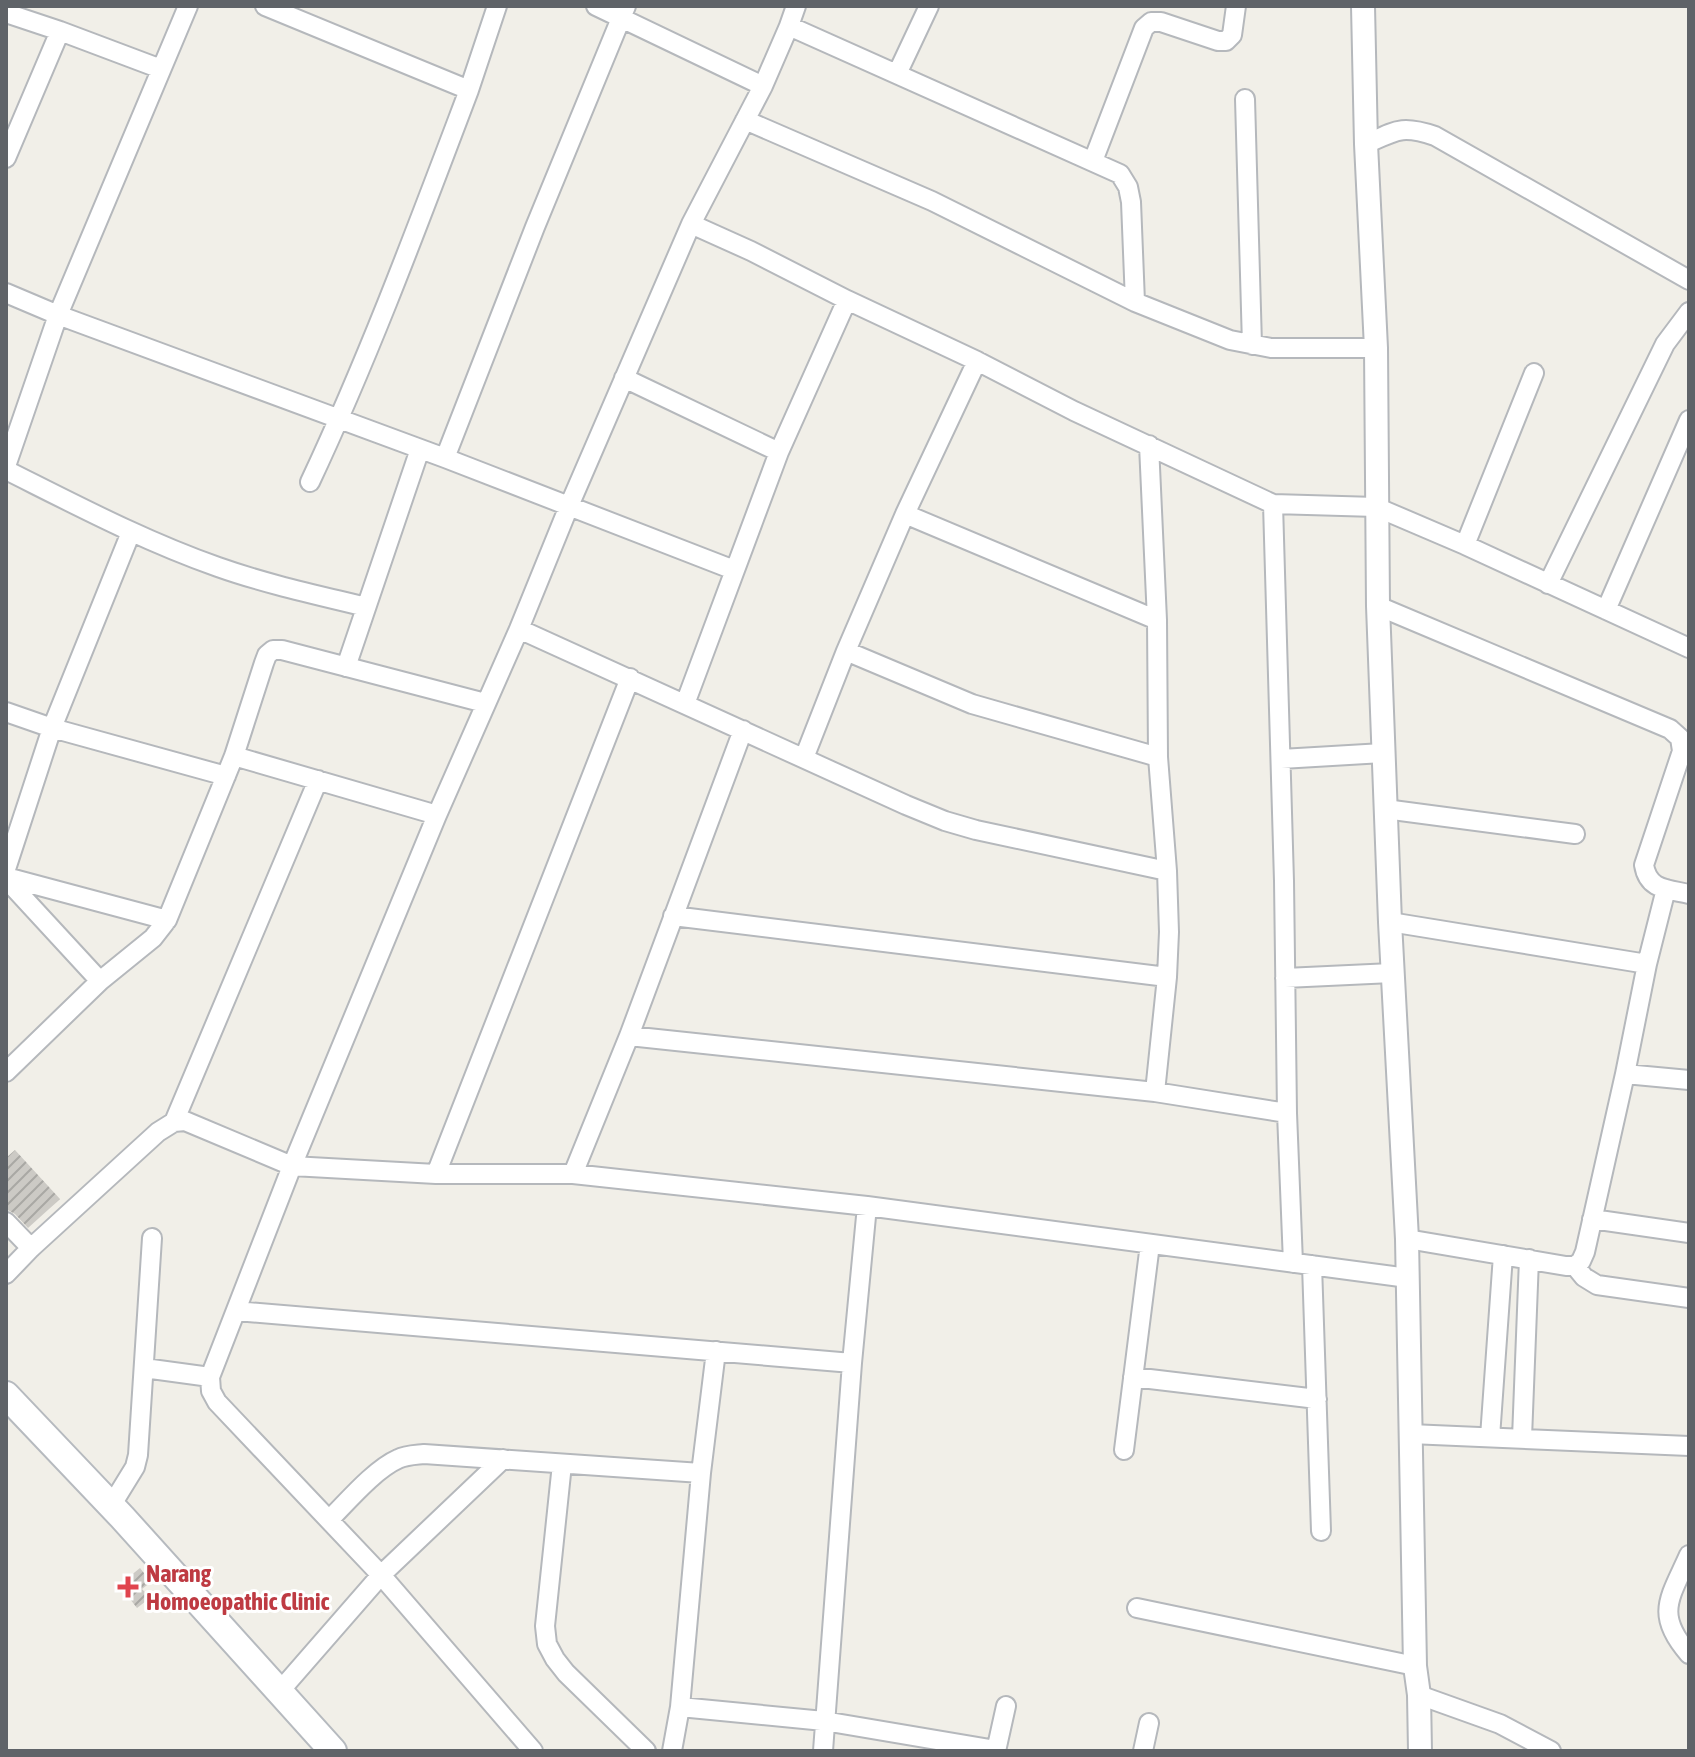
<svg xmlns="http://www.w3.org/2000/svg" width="1695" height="1757" font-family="'Asap Condensed',sans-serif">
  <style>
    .building { fill: url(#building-hatch) }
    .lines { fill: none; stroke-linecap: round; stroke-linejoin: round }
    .minor-casing { stroke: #b5b8bc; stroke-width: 22 }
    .tertiary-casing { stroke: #b5b8bc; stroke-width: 26 }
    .secondary-casing { stroke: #b6babf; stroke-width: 30 }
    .minor { stroke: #fff; stroke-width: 18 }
    .tertiary { stroke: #fff; stroke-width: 22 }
    .secondary { stroke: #fff; stroke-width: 26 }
    .health-dot { fill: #e0444e; stroke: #fff; stroke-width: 3 }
    .labels { text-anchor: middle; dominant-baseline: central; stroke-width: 6; stroke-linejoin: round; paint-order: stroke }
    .health-label { font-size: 24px; font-weight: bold; fill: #be3a42; stroke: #fff; text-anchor: start }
  </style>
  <defs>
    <pattern id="building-hatch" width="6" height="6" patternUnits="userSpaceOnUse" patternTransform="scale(2)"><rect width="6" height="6" fill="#cccac5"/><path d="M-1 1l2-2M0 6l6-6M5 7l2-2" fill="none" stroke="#a9a8a4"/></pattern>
  </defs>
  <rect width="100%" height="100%" fill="#f1efe8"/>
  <!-- building -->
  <path class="building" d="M15,1150L60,1199L28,1228L15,1214L6,1209V1158Z
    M140,1568L151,1582L142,1589L150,1598L137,1608L119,1585Z"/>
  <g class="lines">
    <!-- minor casing -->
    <g class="minor-casing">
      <path id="minor" d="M265,6L469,90L497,6
        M596,6L763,86L691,224L751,251L847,300L977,361L1074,411L1273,504L1376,507L1465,545L1689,648
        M796,6L789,26L1120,174L1128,187L1131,202L1135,302
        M6,13L60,31L161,69
        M897,74L929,6
        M763,86L789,26
        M1245,99L1252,345
        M745,120L932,201L1135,302L1230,340L1271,348H1376
        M1366,144C1397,130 1402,125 1435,136L1689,280
        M6,158L60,31
        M1093,161L1144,28L1151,22H1161L1218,41H1226L1232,35L1236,6
        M6,293L58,315L445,458L734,570
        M624,378L779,452
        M1149,445L1157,620L1158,757L1167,871L1169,932L1167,977L1155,1092
        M445,458L535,227L626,6
        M6,466L58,315L188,6
        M6,470C76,505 144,541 218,567C266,584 317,595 366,607
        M310,482C370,354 419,222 469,90
        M1273,504L1284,881L1287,1113L1293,1263
        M905,514L1157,620
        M1465,545L1534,373
        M1548,584L1665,344L1689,312
        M1378,606L1670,729L1680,738L1682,751L1644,865C1648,890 1667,889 1689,894
        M1606,610L1689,420
        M519,629L906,805L945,821L976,830L1167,871
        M846,651L972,704L1158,757
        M346,667L420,449
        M685,704L779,452L847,300
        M6,712L52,728L226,776
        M234,756L437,815
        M804,758L846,651L905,514L977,361
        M1281,759L1383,753
        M1385,809L1575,834
        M6,869L52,728L131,532
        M6,877L167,920L234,756L264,663L267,655L273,650H282L485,703
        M6,879L100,981
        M673,916L1167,977
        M1390,922L1647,964L1625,1074L1585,1252L1581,1261L1575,1266H1566L1407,1239
        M1647,964L1666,889
        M1285,978L1392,973
        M629,1036L1155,1092L1287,1113
        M6,1072L100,981L153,938L167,920
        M1625,1074L1689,1080
        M174,1122L318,780
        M436,1174L630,678
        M573,1174L629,1036L743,730
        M1592,1219L1689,1233
        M6,1222L31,1248
        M1312,1265L1321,1531
        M1575,1266L1584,1277L1597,1285L1689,1298
        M6,1274L31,1248L158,1132L174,1122L185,1121L292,1166L436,1174H573L867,1206L1408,1278
        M236,1311L852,1363
        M144,1368L210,1377
        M1133,1377L1317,1399
        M1410,1434L1689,1446
        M1490,1437L1503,1255
        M1522,1438L1529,1259
        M1124,1450L1150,1244
        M562,1464L545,1626L547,1644L555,1659L566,1673L646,1751
        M111,1506L135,1467L138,1455L152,1238
        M329,1520C347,1502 375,1469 398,1459C406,1455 415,1455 424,1454L701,1473
        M1689,1555C1670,1598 1654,1614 1689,1654
        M1137,1608L1415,1666
        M279,1692L381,1575L503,1459
        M1419,1695L1500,1724L1551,1751
        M680,1707L824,1721L996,1750
        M533,1751L381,1575L217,1402L211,1391L210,1377L292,1166L437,815L519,629L569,506L691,224
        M672,1751L680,1707L701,1473L716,1351
        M823,1751L852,1363L867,1206
        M996,1751L1006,1706
        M1143,1751L1149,1723"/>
    </g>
    <!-- tertiary casing -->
    <g class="tertiary-casing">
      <path id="tertiary" d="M1363,6L1366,144L1376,348L1378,606L1390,922L1407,1239L1415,1666L1419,1695L1420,1751"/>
    </g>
    <!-- secondary casing -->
    <g class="secondary-casing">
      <path id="secondary" d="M6,1395L122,1517L333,1751"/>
    </g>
    <!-- minor -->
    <use href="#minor" class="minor"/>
    <!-- tertiary -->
    <use href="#tertiary" class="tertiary"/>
    <!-- secondary -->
    <use href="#secondary" class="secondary"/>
  </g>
  <!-- markers -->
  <path class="health-dot" d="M124 1575h8v8h8v8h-8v8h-8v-8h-8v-8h8z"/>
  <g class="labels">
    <!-- health labels -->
    <g class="health-label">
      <text x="146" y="1573">Narang<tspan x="146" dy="28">Homoeopathic Clinic</tspan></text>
    </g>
  </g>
  <!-- border -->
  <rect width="1695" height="1757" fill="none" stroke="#5f6368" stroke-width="16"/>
</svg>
